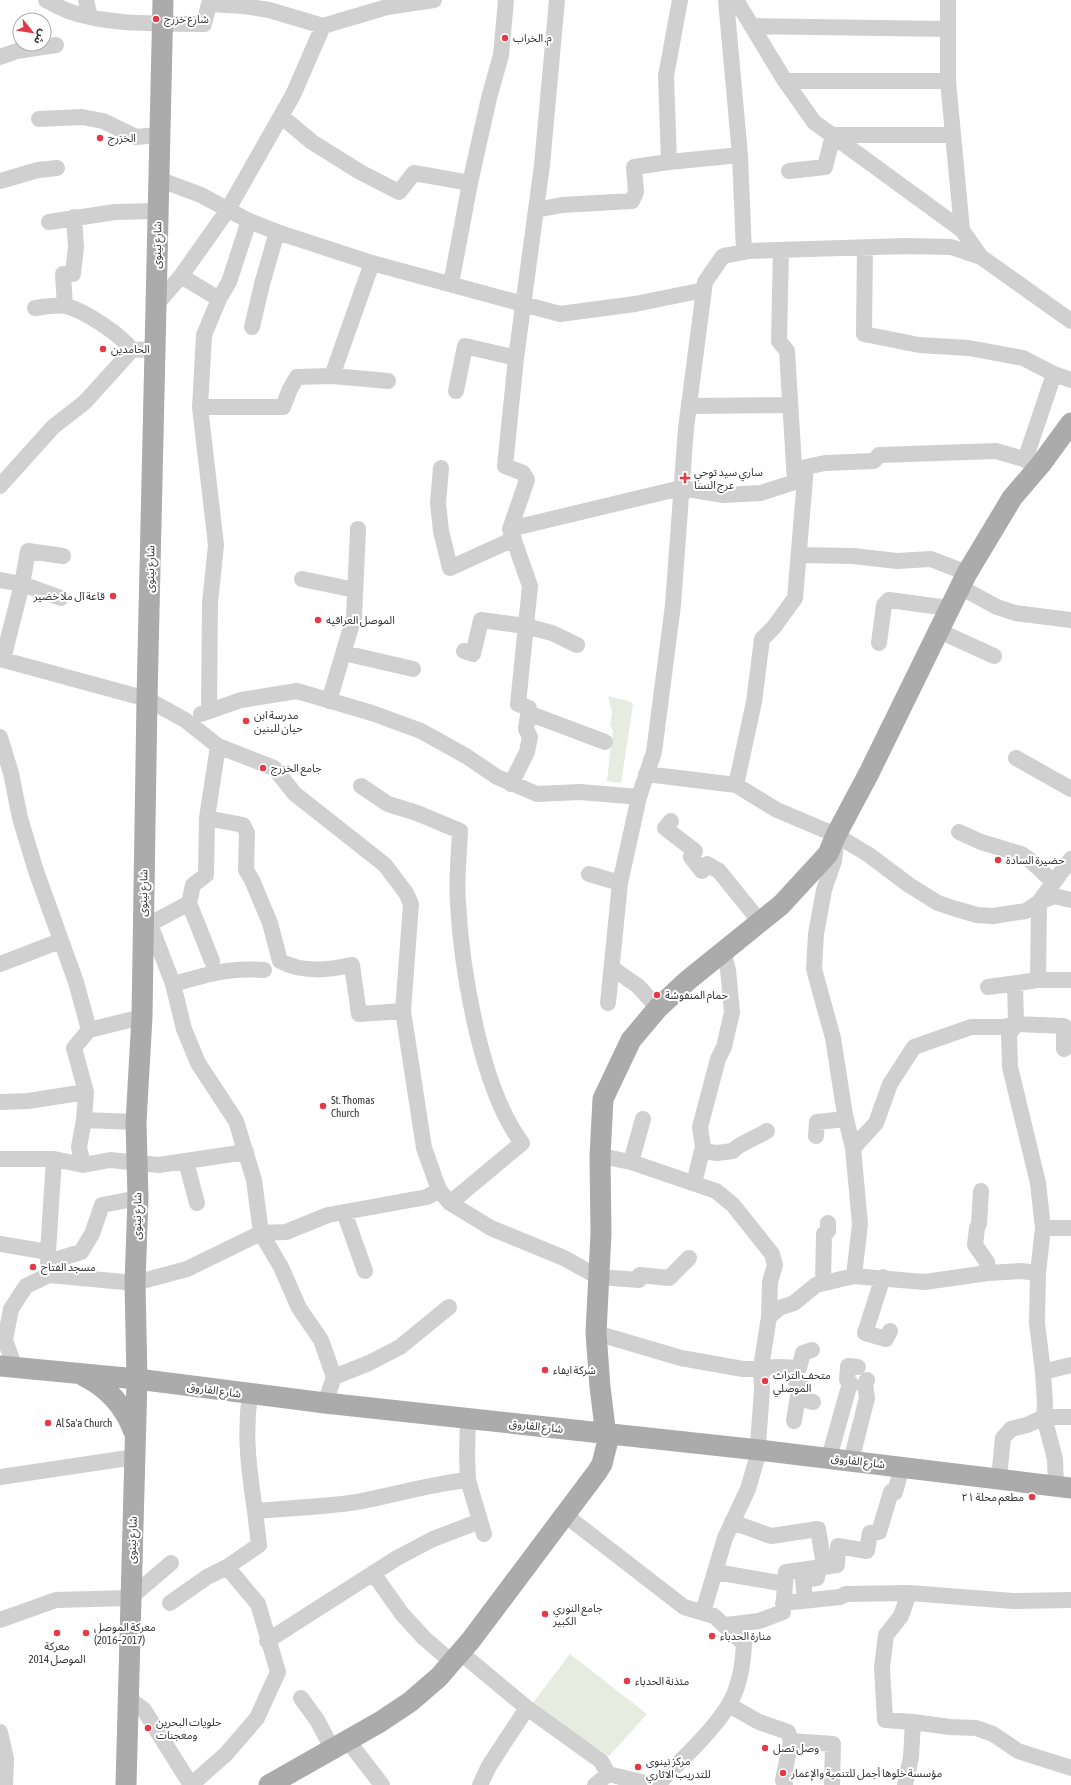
<svg xmlns="http://www.w3.org/2000/svg" width="1071" height="1785" font-family="'Asap Condensed','Noto Sans Arabic',sans-serif">
  <style>
    .green { fill: #e6ecdf }
    .lines { fill: none; stroke-linecap: round; stroke-linejoin: round }
    .minor { stroke: #d0d0d0; stroke-width: 16 }
    .major { stroke: #ababab; stroke-width: 21 }
    .poi-dot { fill: #e63946; stroke: #fff; stroke-width: 1.5 }
    .labels { text-anchor: middle; dominant-baseline: central; stroke-width: 4; stroke-linejoin: round; paint-order: stroke }
    .poi-label { font-size: 11px; fill: #333; stroke: #fff; text-anchor: start }
    .street-label { font-size: 11px; fill: #333; stroke: #fff }
  </style>
  <rect width="100%" height="100%" fill="#fff"/>
  <!-- green -->
  <path class="green" d="M608,696L631,702L633,705L621,783L607,781C609,764 610,749 613,731L610,725L612,713Z
    M570,1654L647,1714L609,1756L532,1704Z"/>
  <g class="lines">
    <!-- minor -->
    <path class="minor" d="M46,0C53,4 61,8 68,11C110,26 160,23 204,24L209,4L244,6L269,10L323,26
      M86,0L90,17
      M680,0L666,76L669,162L740,155L744,252
      M726,0L740,155
      M736,0L785,81L814,122L962,230L981,257L1071,321
      M948,0V81L962,230
      M752,26L947,29
      M0,57L17,51L56,45
      M785,81H948
      M281,116L312,142L360,172L399,192L414,173L470,183L451,284
      M39,119L82,117L103,121L136,137L159,135
      M789,171L825,167L833,135H953
      M158,179L201,195L249,221L277,232L372,263L560,314L635,304L704,290
      M0,181L38,170L57,168
      M470,183L489,98L501,55L506,0
      M536,210L562,205L632,201L636,192L634,167L669,162
      M49,222L115,212L158,211
      M865,247L864,334L919,345L969,348L1023,358L1054,374L1071,380
      M781,250L779,341L787,351L795,482
      M372,263L332,376L388,381
      M181,276L219,299
      M156,305L181,276L227,211L293,95L323,26L387,7L434,0
      M65,306L63,274H73L76,247L74,217
      M35,308C44,307 57,304 66,306C85,311 120,334 132,350
      M252,327L262,284L277,232
      M456,391L465,346L516,358
      M689,406L790,405
      M200,407H283L290,389L297,377L332,376
      M1025,460L1054,374
      M441,468L438,503L441,531L450,568L514,539
      M0,486L53,427L85,402L132,350L155,349
      M510,529L681,488L724,495L761,493L795,482L806,467L825,463L874,461L879,455L996,451L1041,464
      M799,555L853,556L897,561L931,559L967,573
      M302,579L355,590
      M0,580L22,584L61,598
      M960,587L997,607L1015,613L1071,620
      M937,630L994,656
      M879,643L884,605L889,600L948,608
      M464,651L473,654L481,620L526,626L552,633L577,645
      M344,653L413,669
      M0,659L147,699L185,720L218,746L274,768L295,794L385,865L406,893L411,904L403,1011L424,1148L439,1190L450,1203L491,1228L564,1258L598,1277L639,1280L640,1275L669,1278L689,1258
      M3,659L22,584L28,551L63,556
      M329,701L354,617L358,529
      M209,711L210,603L216,545L200,407L204,335L219,299L229,282L249,221
      M528,713L605,742
      M201,714L241,700L297,691L372,713L421,731L466,756L497,777L537,794L580,792L639,797
      M0,737L11,773L20,818L36,871L76,982L89,1030L142,1017
      M218,746L207,818L243,825L247,833L246,870L252,880L270,923L280,961C303,973 328,970 352,965L359,1014L403,1011
      M1016,758L1071,789
      M646,774L736,785L754,702L762,639L774,627L795,598L806,467
      M511,784L527,752L530,737L526,729L529,708L518,704L530,586L510,529L527,480L523,473L505,466L516,358L542,165L557,0
      M736,785L777,810L836,835L869,855L909,885L938,903L956,909L977,915L993,916L1026,911L1039,902L1054,896L1071,900
      M361,786L388,804L417,813L460,831C459,855 456,880 458,904C462,972 481,1089 522,1143L450,1203
      M207,818L206,875L193,885L189,903L212,961
      M671,821L665,828L695,851L691,857L702,871L707,864L719,871L761,923
      M959,832L981,842L1021,854L1030,860L1053,882
      M836,843L834,861L824,890L816,934L814,969L833,1038L845,1115L853,1148L860,1224L854,1276
      M589,874L620,883
      M143,920L150,924L189,903
      M150,924L173,984L184,1029L198,1063L236,1121L254,1180L261,1233L281,1267L299,1308L321,1340L334,1377L325,1403
      M0,964L60,941
      M612,968L638,986L658,1008
      M1038,980L1039,902L1071,859
      M1015,983L1016,1024L1009,1034L1010,1067L1038,1183L1043,1228L1038,1273L1037,1323L1043,1372L1045,1403L1044,1417L1055,1459L1056,1486
      M173,984C207,975 228,967 264,970
      M988,987L1038,980H1071
      M608,1003L620,883L639,797L654,752L673,605L686,428L705,282L723,256L749,251L906,246L951,247L981,257
      M86,1092L74,1048L89,1030
      M0,1102L28,1101L86,1092L84,1120
      M136,1122L84,1120L79,1147L83,1165L110,1160L159,1165L246,1152
      M816,1136L817,1122L846,1119
      M853,1148L876,1123L890,1084L914,1047L971,1027H1003L1016,1024L1064,1026V1049
      M702,1151L717,1153L733,1151C737,1145 759,1136 767,1131
      M600,1156L631,1162L716,1191L733,1205L772,1254L775,1265L770,1282L769,1317L761,1367L762,1390L757,1458L748,1489L725,1538L703,1612
      M0,1159H54L83,1165
      M186,1162L197,1203
      M631,1162L643,1119
      M694,1183L703,1147L700,1127L718,1059L724,1047L732,1012L728,970L723,951
      M981,1191L979,1224L977,1228L975,1245L987,1262L988,1273
      M344,1212L365,1271
      M1043,1228H1071
      M0,1244L48,1252L54,1159
      M49,1275L135,1283L187,1269L261,1233L286,1232L328,1215L427,1197L439,1190
      M883,1277L865,1333L886,1339L890,1331
      M823,1283L824,1234L828,1231V1223
      M769,1317L779,1308L794,1303L816,1285L854,1276L924,1282L988,1273L1021,1271L1038,1273
      M596,1333L681,1358L743,1369L778,1367L799,1368L803,1353L812,1350
      M15,1368L5,1340L11,1309L26,1286L49,1275L48,1262L81,1252L92,1234L102,1205L138,1198
      M1043,1372L1071,1365
      M334,1377L369,1363L400,1347L449,1307
      M250,1394C244,1435 249,1470 255,1511C289,1508 323,1507 357,1502C394,1495 430,1484 468,1480
      M798,1398L813,1402
      M468,1419L467,1454L468,1480L484,1534
      M794,1421L800,1383L795,1380L796,1368
      M829,1458L848,1390L851,1384L847,1380L848,1366L858,1367
      M851,1461L867,1398L865,1384L867,1380
      M0,1477L135,1457
      M999,1478L1003,1438L1011,1429L1027,1425L1044,1417H1071
      M732,1522L771,1536L818,1529L824,1566
      M716,1572L785,1584
      M373,1573L402,1614L424,1638L453,1663
      M909,1593L901,1616L886,1635L882,1667L885,1720L913,1722
      M805,1600L803,1580L817,1578L818,1573
      M170,1603L207,1577L227,1567L259,1545L255,1511
      M783,1603L840,1597L846,1594L909,1593L1013,1601L1071,1600
      M0,1620L56,1600L130,1598L171,1563
      M726,1625L759,1621L783,1612L786,1572L837,1565L838,1546L867,1551L870,1533L879,1532L891,1492H895L902,1467
      M267,1641L397,1558L433,1539L480,1521
      M461,1653L527,1708L601,1761L608,1774L650,1784L663,1779C685,1756 711,1733 728,1706C739,1689 743,1664 744,1644L714,1616L684,1607L565,1515
      M128,1698L144,1710L191,1785
      M301,1698L317,1720L333,1750
      M729,1705L759,1722L788,1732L791,1741
      M0,1732L6,1759L5,1785
      M348,1741L382,1785
      M191,1785L226,1754L257,1718L278,1672L258,1604L227,1567
      M480,1785L489,1766L527,1708
      M595,1785L608,1774
      M785,1785L783,1780L791,1741L833,1744L832,1785
      M905,1785L911,1757L913,1722L950,1727L976,1728L993,1734L1018,1751L1071,1768"/>
    <!-- major -->
    <path class="major" d="M0,1366L137,1379L325,1403L759,1450L1071,1488
      M84,1376C108,1388 125,1407 134,1432
      M126,1785L137,1379L135,1283L138,1198L136,1122L142,1017L147,699L163,0
      M269,1785L380,1722L410,1702L439,1677L471,1640L597,1472L602,1464L607,1444L600,1387L596,1333L601,1233L600,1156L603,1099L631,1040L658,1008L687,981L781,905L828,854L836,835L869,773L967,573L1012,498L1041,464L1071,423"/>
  </g>
  <!-- markers -->
  <g class="poi-dot">
    <circle cx="156" cy="19" r="4"/>
    <circle cx="505" cy="38" r="4"/>
    <circle cx="100" cy="138" r="4"/>
    <circle cx="103" cy="349" r="4"/>
    <path d="M683 472h4v4h4v4h-4v4h-4v-4h-4v-4h4z"/>
    <circle cx="113" cy="596" r="4"/>
    <circle cx="318" cy="620" r="4"/>
    <circle cx="246" cy="721" r="4"/>
    <circle cx="263" cy="768" r="4"/>
    <circle cx="998" cy="860" r="4"/>
    <circle cx="657" cy="995" r="4"/>
    <circle cx="323" cy="1106" r="4"/>
    <circle cx="33" cy="1267" r="4"/>
    <circle cx="545" cy="1370" r="4"/>
    <circle cx="765" cy="1381" r="4"/>
    <circle cx="48" cy="1423" r="4"/>
    <circle cx="1032" cy="1497" r="4"/>
    <circle cx="545" cy="1614" r="4"/>
    <circle cx="57" cy="1633" r="4"/>
    <circle cx="86" cy="1633" r="4"/>
    <circle cx="712" cy="1636" r="4"/>
    <circle cx="627" cy="1681" r="4"/>
    <circle cx="148" cy="1728" r="4"/>
    <circle cx="765" cy="1748" r="4"/>
    <circle cx="638" cy="1767" r="4"/>
    <circle cx="783" cy="1773" r="4"/>
  </g>
  <g class="labels">
    <!-- poi labels -->
    <g class="poi-label">
      <text x="164" y="19">شارع خزرج</text>
      <text x="513" y="38">م. الخراب</text>
      <text x="108" y="138">الخزرج</text>
      <text x="111" y="349">الحامدين</text>
      <text x="694" y="472">ساري سيد توحي<tspan x="694" dy="13">عرج النسا</tspan></text>
      <text x="105" y="596" text-anchor="end">قاعة آل ملا خضير</text>
      <text x="326" y="620">الموصل العراقيه</text>
      <text x="254" y="715">مدرسة ابن<tspan x="254" dy="13">حيان للبنين</tspan></text>
      <text x="271" y="768">جامع الخزرج</text>
      <text x="1006" y="860">حضيرة السادة</text>
      <text x="665" y="995">حمام المنفوشة</text>
      <text x="331" y="1100">St. Thomas<tspan x="331" dy="13">Church</tspan></text>
      <text x="41" y="1267">مسجد الفتاح</text>
      <text x="553" y="1370">شركة ايفاء</text>
      <text x="773" y="1375">متحف التراث<tspan x="773" dy="13">الموصلي</tspan></text>
      <text x="56" y="1423">Al Sa'a Church</text>
      <text x="1024" y="1497" text-anchor="end">مطعم محلة ٢١</text>
      <text x="553" y="1608">جامع النوري<tspan x="553" dy="13">الكبير</tspan></text>
      <text x="94" y="1627">معركة الموصل<tspan x="94" dy="13">(2016–2017)</tspan></text>
      <text x="720" y="1636">منارة الحدباء</text>
      <text x="57" y="1646" text-anchor="middle">معركة<tspan x="57" dy="13">الموصل 2014</tspan></text>
      <text x="635" y="1681">مئذنة الحدباء</text>
      <text x="156" y="1722">حلويات البحرين<tspan x="156" dy="13">ومعجنات</tspan></text>
      <text x="773" y="1748">وصل تصل</text>
      <text x="646" y="1761">مركز نينوى<tspan x="646" dy="13">للتدريب الاثاري</tspan></text>
      <text x="791" y="1773">مؤسسة خلوها أجمل للتنمية والإعمار</text>
    </g>
    <!-- street labels -->
    <g class="street-label">
      <text transform="translate(157 245) rotate(-89)">شارع نينوى</text>
      <text transform="translate(150 569) rotate(-89)">شارع نينوى</text>
      <text transform="translate(143 893) rotate(-89)">شارع نينوى</text>
      <text transform="translate(137 1216) rotate(-89)">شارع نينوى</text>
      <text transform="translate(214 1390) rotate(8)">شارع الفاروق</text>
      <text transform="translate(536 1426) rotate(6)">شارع الفاروق</text>
      <text transform="translate(858 1461) rotate(7)">شارع الفاروق</text>
      <text transform="translate(132 1540) rotate(-88)">شارع نينوى</text>
    </g>
  </g>
  <!-- north arrow -->
  <g transform="translate(32 32) rotate(120)"><circle r="19" fill="#ffffff" stroke="#adadad"/>
  <path d="M0-3L7 15L0 10L-7 15Z" fill="#e63946"/>
  <text y="-6" font-size="11" font-weight="bold" text-anchor="middle" fill="#333333">ش</text>
  </g>
</svg>
